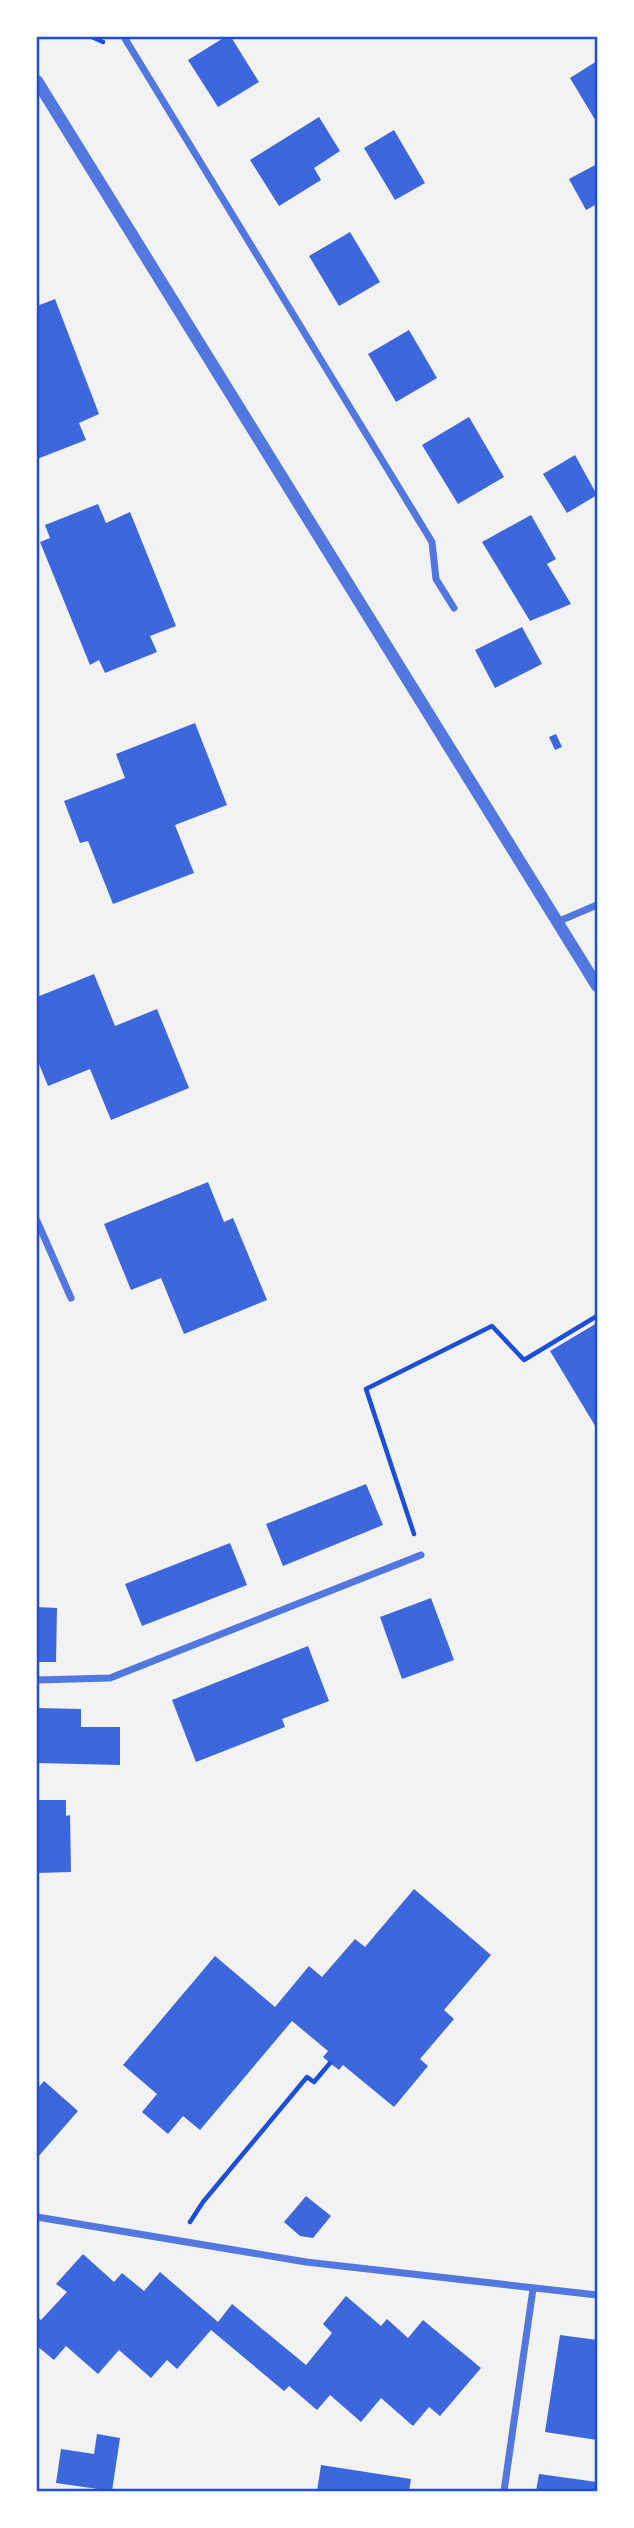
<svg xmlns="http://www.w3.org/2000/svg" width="634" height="2528" font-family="'Source Sans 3',sans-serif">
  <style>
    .building { fill: #3d67dc }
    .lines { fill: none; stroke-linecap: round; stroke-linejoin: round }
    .path { stroke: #1d4ed8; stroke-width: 4.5 }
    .minor { stroke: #5277de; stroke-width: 7 }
    .tertiary { stroke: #5277de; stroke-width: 12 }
    .neatline { fill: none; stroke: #1d4ed8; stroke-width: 2.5 }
  </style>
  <rect width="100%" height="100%" fill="#f2f2f2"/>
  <!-- building -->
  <path class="building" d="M225,37H231L259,82L218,107L188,60Z
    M597,61V123L570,78Z
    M319,117L340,151L314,168L321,180L279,206L250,160Z
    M394,130L425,183L395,200L364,148Z
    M597,164V204L586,210L569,179Z
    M350,232L380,282L339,306L309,256Z
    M55,299L99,414L79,423L86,440L37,459V306Z
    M409,330L437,378L396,402L368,354Z
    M469,417L504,477L458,504L422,445Z
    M575,455L597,495L567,513L543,474Z
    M98,504L106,523L130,512L176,626L150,636L157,652L105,673L99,660L90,665L40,542L50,538L45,525Z
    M531,515L556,559L547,564L571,604L530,621L482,542Z
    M522,627L542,664L495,688L475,650Z
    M195,723L227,805L175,825L194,873L113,904L88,841L80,843L64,801L125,778L116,754Z
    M556,734L562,747L555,750L549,737Z
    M94,974L115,1026L157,1009L189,1088L111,1120L90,1069L48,1086L37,1059V997Z
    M208,1182L224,1222L233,1218L267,1300L184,1334L161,1278L131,1290L104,1224Z
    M597,1323V1429L550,1351Z
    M366,1484L383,1525L283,1566L266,1524Z
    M230,1543L247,1585L142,1626L125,1584Z
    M431,1598L454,1660L402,1679L380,1617Z
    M37,1607L57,1608L56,1662H37Z
    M308,1646L329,1701L282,1719L285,1727L196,1762L172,1700Z
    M37,1708L81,1709V1727H120V1765L37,1763Z
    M37,1800H66V1816L70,1815L71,1872L37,1873Z
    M414,1889L491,1955L444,2010L454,2019L420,2059L428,2066L394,2107L343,2065L339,2070L330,2063L323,2057L328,2051L292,2021L200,2130L183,2116L168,2134L142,2112L157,2094L123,2065L215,1956L275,2007L309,1966L322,1977L355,1939L365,1947Z
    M44,2081L78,2111L37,2158V2089Z
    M306,2196L331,2216L313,2238L300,2236L284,2222Z
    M83,2254L114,2282L122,2273L144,2291L160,2272L218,2322L232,2304L306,2365L332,2333L323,2324L346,2296L381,2326L387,2319L408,2338L423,2320L481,2368L440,2416L429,2407L413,2426L381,2398L361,2422L330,2395L317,2410L289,2386L284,2391L211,2330L177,2369L167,2360L151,2378L119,2350L98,2374L66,2346L54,2360L37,2346V2317L41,2320L67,2292L56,2284Z
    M560,2335L597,2340V2440L545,2432Z
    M97,2434L120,2438L112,2491L56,2483L61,2449L94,2454Z
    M321,2465L411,2479L409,2491H317Z
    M539,2474L597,2482V2491H536Z"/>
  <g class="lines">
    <!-- path -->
    <path class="path" d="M92,37L103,42
      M414,1534L366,1389L492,1326L524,1360L597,1316
      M190,2222L203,2202L307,2077L314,2082L330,2063"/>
    <!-- minor -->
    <path class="minor" d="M124,37L432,542L436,579L454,608
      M557,922L597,905
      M37,1221L71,1298
      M37,1680L110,1678L421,1555
      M37,2217L306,2262L597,2295
      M504,2491L533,2289"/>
    <!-- tertiary -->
    <path class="tertiary" d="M37,81L597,986"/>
  </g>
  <!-- border -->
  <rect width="634" height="2528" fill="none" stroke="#ffffff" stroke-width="77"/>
  <rect x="38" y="38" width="558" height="2452" class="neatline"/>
</svg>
